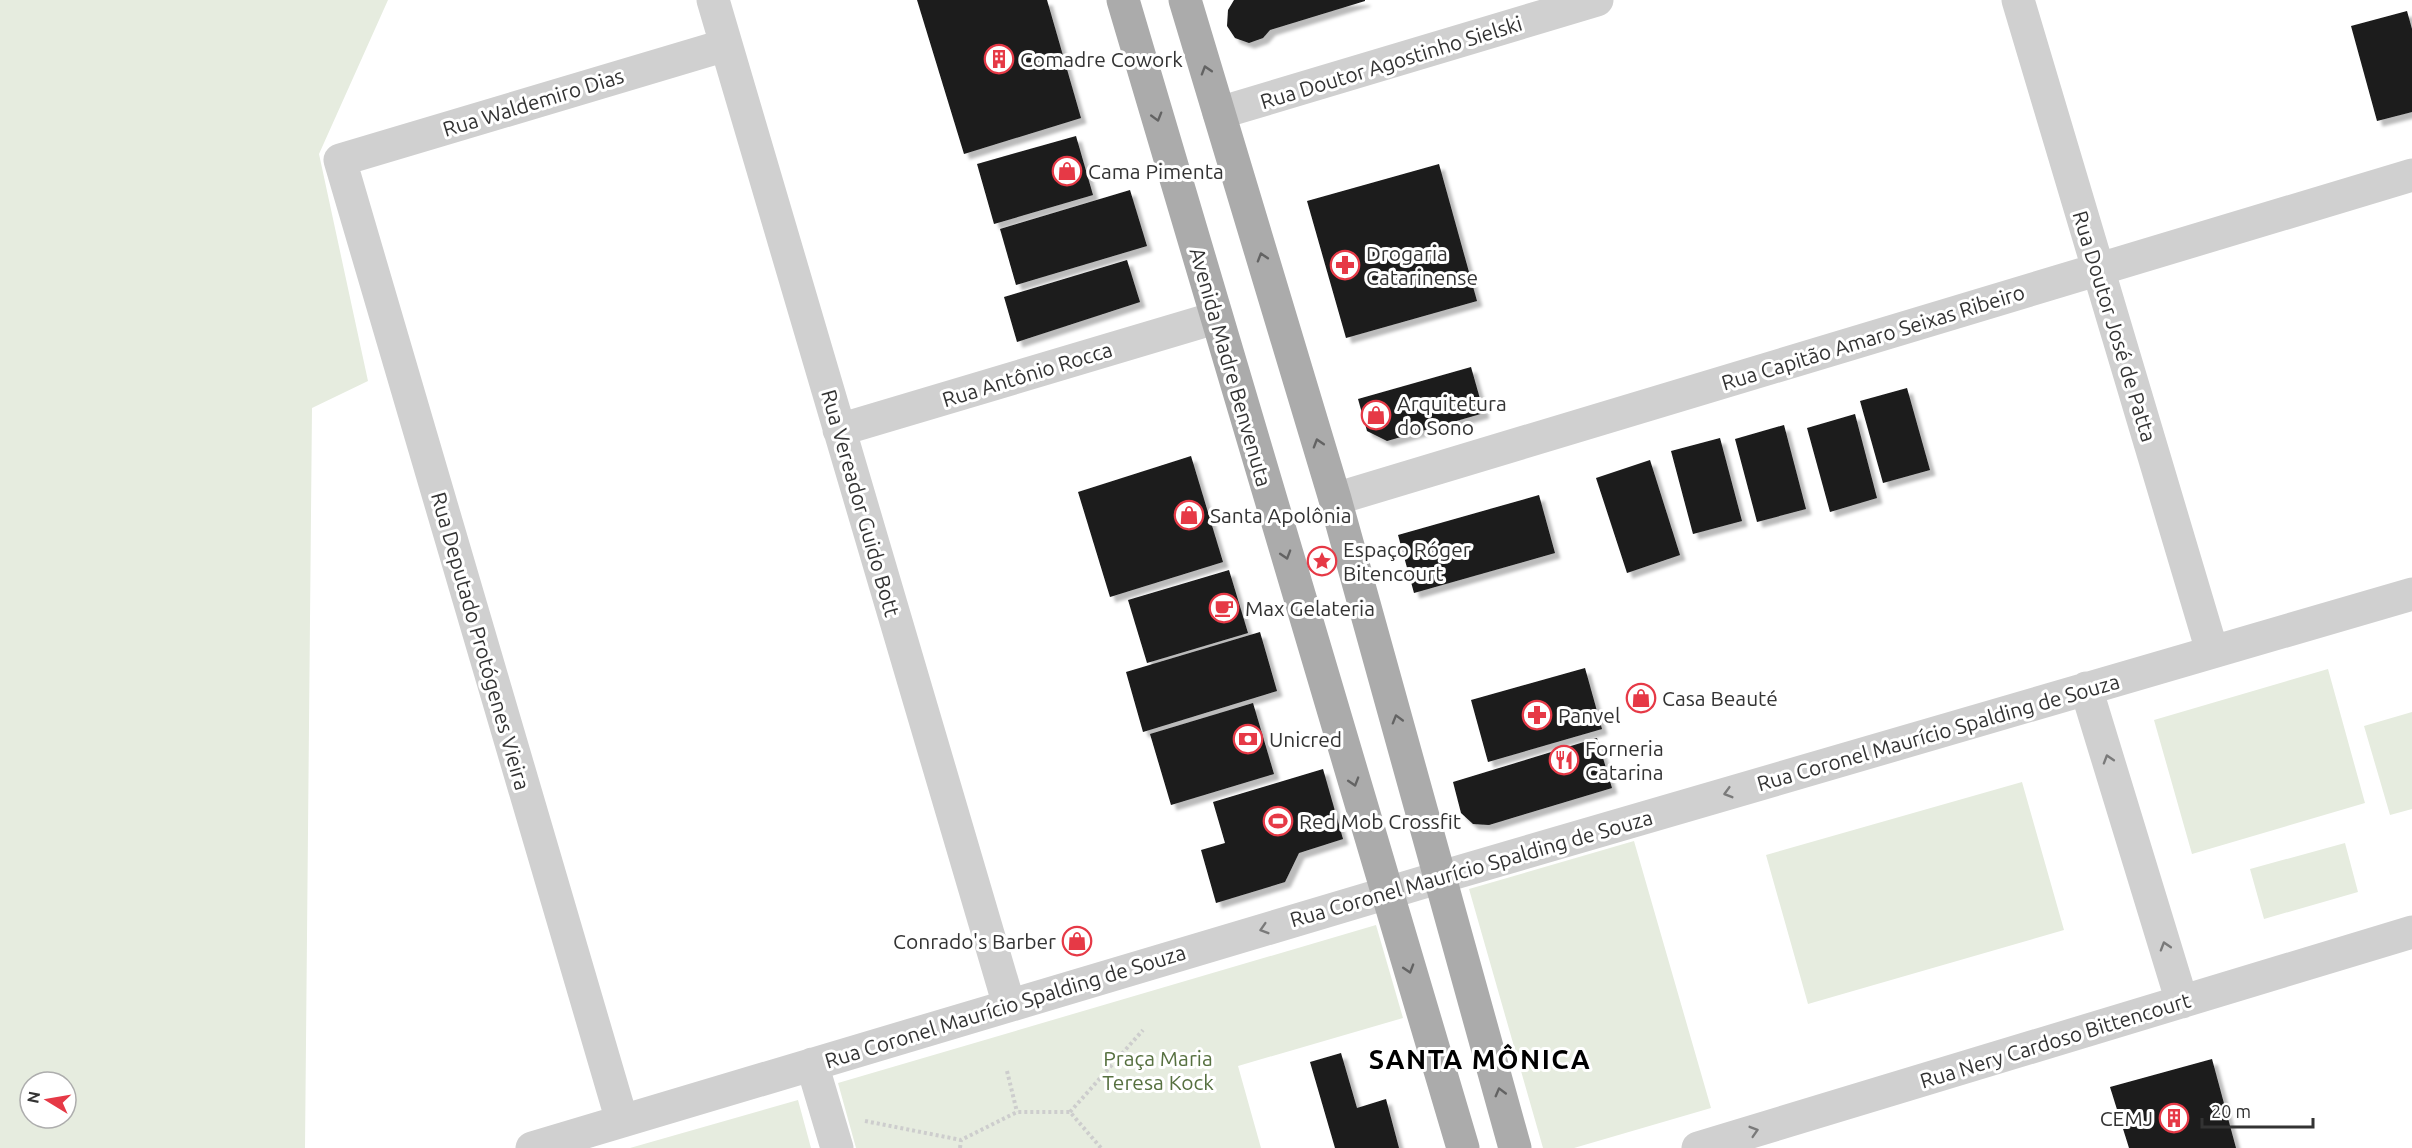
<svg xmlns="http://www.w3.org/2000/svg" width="2412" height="1148" font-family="Ubuntu,sans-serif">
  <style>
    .green { fill: #e6ecdf; fill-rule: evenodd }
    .building { fill: #1a1a1a; filter: url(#shadow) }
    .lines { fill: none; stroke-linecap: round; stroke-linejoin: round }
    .path { stroke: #cdcdcd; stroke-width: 4; stroke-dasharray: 3 3; stroke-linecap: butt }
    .street { stroke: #d0d0d0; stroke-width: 33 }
    .primary { stroke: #ababab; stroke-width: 33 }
    .oneway { stroke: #636363 }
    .oneway2 { stroke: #7a7a7a }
    .labels { text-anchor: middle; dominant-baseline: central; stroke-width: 6; stroke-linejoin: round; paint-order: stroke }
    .poi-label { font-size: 21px; fill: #333; stroke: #fff; text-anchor: start }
    .street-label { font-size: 21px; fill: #333; stroke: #fff }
    .park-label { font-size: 21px; fill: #56703f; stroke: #fff }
    .district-label { font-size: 27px; font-weight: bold; letter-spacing: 1.5px; fill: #000; stroke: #fff }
  </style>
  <defs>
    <filter id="shadow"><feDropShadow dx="5.5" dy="5.5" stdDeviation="1.5" flood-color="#0004"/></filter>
  </defs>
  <rect width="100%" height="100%" fill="#fff"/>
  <!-- green -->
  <path class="green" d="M0,0H388L319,154L368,381L312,408L305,1148H0ZM30,1082H66V1118H30Z
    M2328,669L2365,803L2192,854L2154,720Z
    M2412,712V809L2390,815L2364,726Z
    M2022,782L2064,930L1808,1004L1766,855Z
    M1634,841L1711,1108L1574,1148H1543L1469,889Z
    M2345,843L2358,892L2264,919L2250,869Z
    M1376,925L1403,1018L1238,1066L1261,1148H856L838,1083Z
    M798,1100L811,1148H630Z"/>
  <!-- building -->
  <path class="building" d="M917,0H1047L1081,118L964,154Z
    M1234,0H1365V1L1270,30L1263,38L1249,43L1235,38L1227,26L1228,10Z
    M2407,11L2412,29V112L2377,121L2351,26Z
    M1076,136L1093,195L994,224L977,164Z
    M1439,164L1477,301L1346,338L1307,201Z
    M1130,190L1147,246L1016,285L1000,229Z
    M1127,260L1140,302L1017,342L1004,297Z
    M1471,367L1484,413L1387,441L1367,431L1358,399Z
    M1907,388L1930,470L1883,483L1860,401Z
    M1855,414L1877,498L1830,512L1807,428Z
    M1784,425L1806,509L1757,522L1735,439Z
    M1720,438L1742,521L1693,534L1671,451Z
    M1191,456L1223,562L1110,597L1078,492Z
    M1650,460L1680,555L1627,573L1596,478Z
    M1539,495L1555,553L1414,593L1398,535Z
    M1229,570L1248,633L1147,663L1128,600Z
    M1260,632L1277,691L1143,732L1126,672Z
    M1585,668L1602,729L1488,762L1471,700Z
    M1253,703L1274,774L1171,805L1150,734Z
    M1597,738L1612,788L1489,825L1473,824L1461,813L1453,782Z
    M1323,769L1343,839L1299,853L1285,882L1216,903L1201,850L1225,843L1213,802Z
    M1341,1053L1357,1108L1386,1099L1399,1148H1335L1310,1062Z
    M2212,1059L2236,1148H2129L2110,1087Z"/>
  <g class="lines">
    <!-- path -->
    <path class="path" d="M1007,1071L1017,1112
      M1070,1112L1143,1030
      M865,1121L961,1140
      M960,1148L961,1140L1017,1112H1070L1101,1148"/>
    <!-- street -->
    <path class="street" d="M713,0L1009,1005
      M2018,0L2212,651
      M1219,113L1597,0
      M839,430L1215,318
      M1335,499L2412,175
      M2086,688L2182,1002
      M812,1064L837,1148
      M622,1121L340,160L726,45
      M532,1148L1441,877L2412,594
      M1698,1148L2412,932"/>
    <!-- primary -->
    <path class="primary" d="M1123,0L1463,1148
      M1185,0L1335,499L1515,1148"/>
  </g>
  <!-- one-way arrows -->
  <defs><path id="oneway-chevron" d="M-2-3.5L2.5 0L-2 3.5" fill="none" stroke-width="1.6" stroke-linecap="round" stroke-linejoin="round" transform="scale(1.5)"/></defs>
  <g class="oneway">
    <use href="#oneway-chevron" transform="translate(1206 70) rotate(-107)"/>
    <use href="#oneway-chevron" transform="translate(1157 117) rotate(74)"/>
    <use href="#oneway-chevron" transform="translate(1262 257) rotate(-107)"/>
    <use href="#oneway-chevron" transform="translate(1318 443) rotate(-107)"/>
    <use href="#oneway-chevron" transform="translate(1286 555) rotate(73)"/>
    <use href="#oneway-chevron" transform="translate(1397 719) rotate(-106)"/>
    <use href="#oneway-chevron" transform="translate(1354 782) rotate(73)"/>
    <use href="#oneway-chevron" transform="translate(1409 969) rotate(73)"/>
    <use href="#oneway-chevron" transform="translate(1500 1092) rotate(-105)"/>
  </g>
  <g class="oneway2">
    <use href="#oneway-chevron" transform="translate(2108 759) rotate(-107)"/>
    <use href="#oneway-chevron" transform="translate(1728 793) rotate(164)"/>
    <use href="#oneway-chevron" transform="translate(1264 929) rotate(163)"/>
    <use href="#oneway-chevron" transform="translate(2165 946) rotate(-107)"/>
    <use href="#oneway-chevron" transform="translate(1754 1131) rotate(-17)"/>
  </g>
  <!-- icons -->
  <defs>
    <g id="building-ring" transform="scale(1.5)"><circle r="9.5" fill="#fff" stroke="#e63946" stroke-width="1.5"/><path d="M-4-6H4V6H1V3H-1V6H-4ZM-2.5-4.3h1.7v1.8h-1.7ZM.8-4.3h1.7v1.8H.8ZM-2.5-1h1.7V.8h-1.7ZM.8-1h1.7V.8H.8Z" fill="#e63946"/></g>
    <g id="shop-ring" transform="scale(1.5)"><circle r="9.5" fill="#fff" stroke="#e63946" stroke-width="1.5"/><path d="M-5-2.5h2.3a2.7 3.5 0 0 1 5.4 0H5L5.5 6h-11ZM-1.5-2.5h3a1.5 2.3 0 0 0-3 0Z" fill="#e63946"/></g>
    <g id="pharmacy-ring" transform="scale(1.5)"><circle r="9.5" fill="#fff" stroke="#e63946" stroke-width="1.5"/><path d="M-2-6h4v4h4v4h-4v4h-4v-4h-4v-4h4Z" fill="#e63946"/></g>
    <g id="sight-ring" transform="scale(1.5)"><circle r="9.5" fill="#fff" stroke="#e63946" stroke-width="1.5"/><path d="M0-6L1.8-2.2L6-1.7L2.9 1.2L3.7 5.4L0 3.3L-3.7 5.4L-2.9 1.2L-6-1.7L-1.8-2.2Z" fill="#e63946"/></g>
    <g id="cafe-ring" transform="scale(1.5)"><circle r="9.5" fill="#fff" stroke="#e63946" stroke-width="1.5"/><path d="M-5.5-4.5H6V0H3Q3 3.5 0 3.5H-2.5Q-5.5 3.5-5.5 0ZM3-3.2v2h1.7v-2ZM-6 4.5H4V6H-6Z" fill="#e63946"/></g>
    <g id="bank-ring" transform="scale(1.5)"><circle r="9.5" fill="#fff" stroke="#e63946" stroke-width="1.5"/><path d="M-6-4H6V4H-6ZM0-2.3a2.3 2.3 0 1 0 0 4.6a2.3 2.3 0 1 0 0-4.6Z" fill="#e63946"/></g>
    <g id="restaurant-ring" transform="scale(1.5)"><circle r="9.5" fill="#fff" stroke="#e63946" stroke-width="1.5"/><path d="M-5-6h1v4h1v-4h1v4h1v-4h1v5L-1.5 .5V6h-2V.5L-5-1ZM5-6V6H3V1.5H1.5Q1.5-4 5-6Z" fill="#e63946"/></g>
    <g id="stadium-ring" transform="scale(1.5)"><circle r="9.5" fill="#fff" stroke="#e63946" stroke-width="1.5"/><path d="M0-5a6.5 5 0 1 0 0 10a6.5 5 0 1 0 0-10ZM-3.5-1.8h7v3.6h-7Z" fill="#e63946"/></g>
  </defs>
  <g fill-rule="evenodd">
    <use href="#building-ring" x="999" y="59"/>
    <use href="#shop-ring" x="1067" y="171"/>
    <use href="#pharmacy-ring" x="1345" y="265"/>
    <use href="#shop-ring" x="1376" y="415"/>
    <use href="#shop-ring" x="1189" y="515"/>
    <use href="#sight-ring" x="1322" y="561"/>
    <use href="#cafe-ring" x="1224" y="608"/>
    <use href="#shop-ring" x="1641" y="698"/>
    <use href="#pharmacy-ring" x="1537" y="715"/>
    <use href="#bank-ring" x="1248" y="739"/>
    <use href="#restaurant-ring" x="1564" y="760"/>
    <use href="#stadium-ring" x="1278" y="821"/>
    <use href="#shop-ring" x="1077" y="941"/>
    <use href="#building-ring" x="2174" y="1118"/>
  </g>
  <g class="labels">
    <!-- poi labels -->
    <g class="poi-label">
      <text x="1020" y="59">Comadre Cowork</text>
      <text x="1088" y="171">Cama Pimenta</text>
      <text x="1366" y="253">Drogaria<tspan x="1366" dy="24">Catarinense</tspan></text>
      <text x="1397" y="403">Arquitetura<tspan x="1397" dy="24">do Sono</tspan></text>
      <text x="1210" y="515">Santa Apolônia</text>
      <text x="1343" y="549">Espaço Róger<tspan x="1343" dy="24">Bitencourt</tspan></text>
      <text x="1245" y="608">Max Gelateria</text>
      <text x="1662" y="698">Casa Beauté</text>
      <text x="1558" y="715">Panvel</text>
      <text x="1269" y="739">Unicred</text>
      <text x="1585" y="748">Forneria<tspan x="1585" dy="24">Catarina</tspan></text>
      <text x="1299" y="821">Red Mob Crossfit</text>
      <text x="1056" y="941" text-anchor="end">Conrado's Barber</text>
      <text x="2153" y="1118" text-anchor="end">CEMJ</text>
    </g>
    <!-- street labels -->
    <g class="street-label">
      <text transform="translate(1391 62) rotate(-17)">Rua Doutor Agostinho Sielski</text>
      <text transform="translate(533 102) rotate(-17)">Rua Waldemiro Dias</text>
      <text transform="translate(2115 326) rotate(73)">Rua Doutor José de Patta</text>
      <text transform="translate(1873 337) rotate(-17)">Rua Capitão Amaro Seixas Ribeiro</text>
      <text transform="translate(1231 367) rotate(74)">Avenida Madre Benvenuta</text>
      <text transform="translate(1027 374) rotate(-17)">Rua Antônio Rocca</text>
      <text transform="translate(861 503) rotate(74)">Rua Vereador Guido Bott</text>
      <text transform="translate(481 641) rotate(74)">Rua Deputado Protógenes Vieira</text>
      <text transform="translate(1938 732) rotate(-16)">Rua Coronel Maurício Spalding de Souza</text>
      <text transform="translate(1471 868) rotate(-16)">Rua Coronel Maurício Spalding de Souza</text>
      <text transform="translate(1005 1006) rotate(-17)">Rua Coronel Maurício Spalding de Souza</text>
      <text transform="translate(2055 1040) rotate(-17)">Rua Nery Cardoso Bittencourt</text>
    </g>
    <!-- park labels -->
    <g class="park-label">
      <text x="1158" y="1058">Praça Maria<tspan x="1158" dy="24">Teresa Kock</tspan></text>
    </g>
    <!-- district labels -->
    <g class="district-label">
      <text x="1480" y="1059">SANTA MÔNICA</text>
    </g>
  </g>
  <!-- north arrow -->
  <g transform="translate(48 1100) rotate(281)"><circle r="28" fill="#ffffff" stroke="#adadad" stroke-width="1.5"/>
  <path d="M0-4.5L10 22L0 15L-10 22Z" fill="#e63946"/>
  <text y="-9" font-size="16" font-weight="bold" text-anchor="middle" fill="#333333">N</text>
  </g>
  <!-- scale -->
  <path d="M2202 1118v9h111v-9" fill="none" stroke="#333333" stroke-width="3"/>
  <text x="2211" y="1118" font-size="18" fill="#333333" stroke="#ffffff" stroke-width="4.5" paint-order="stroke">20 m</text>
</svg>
